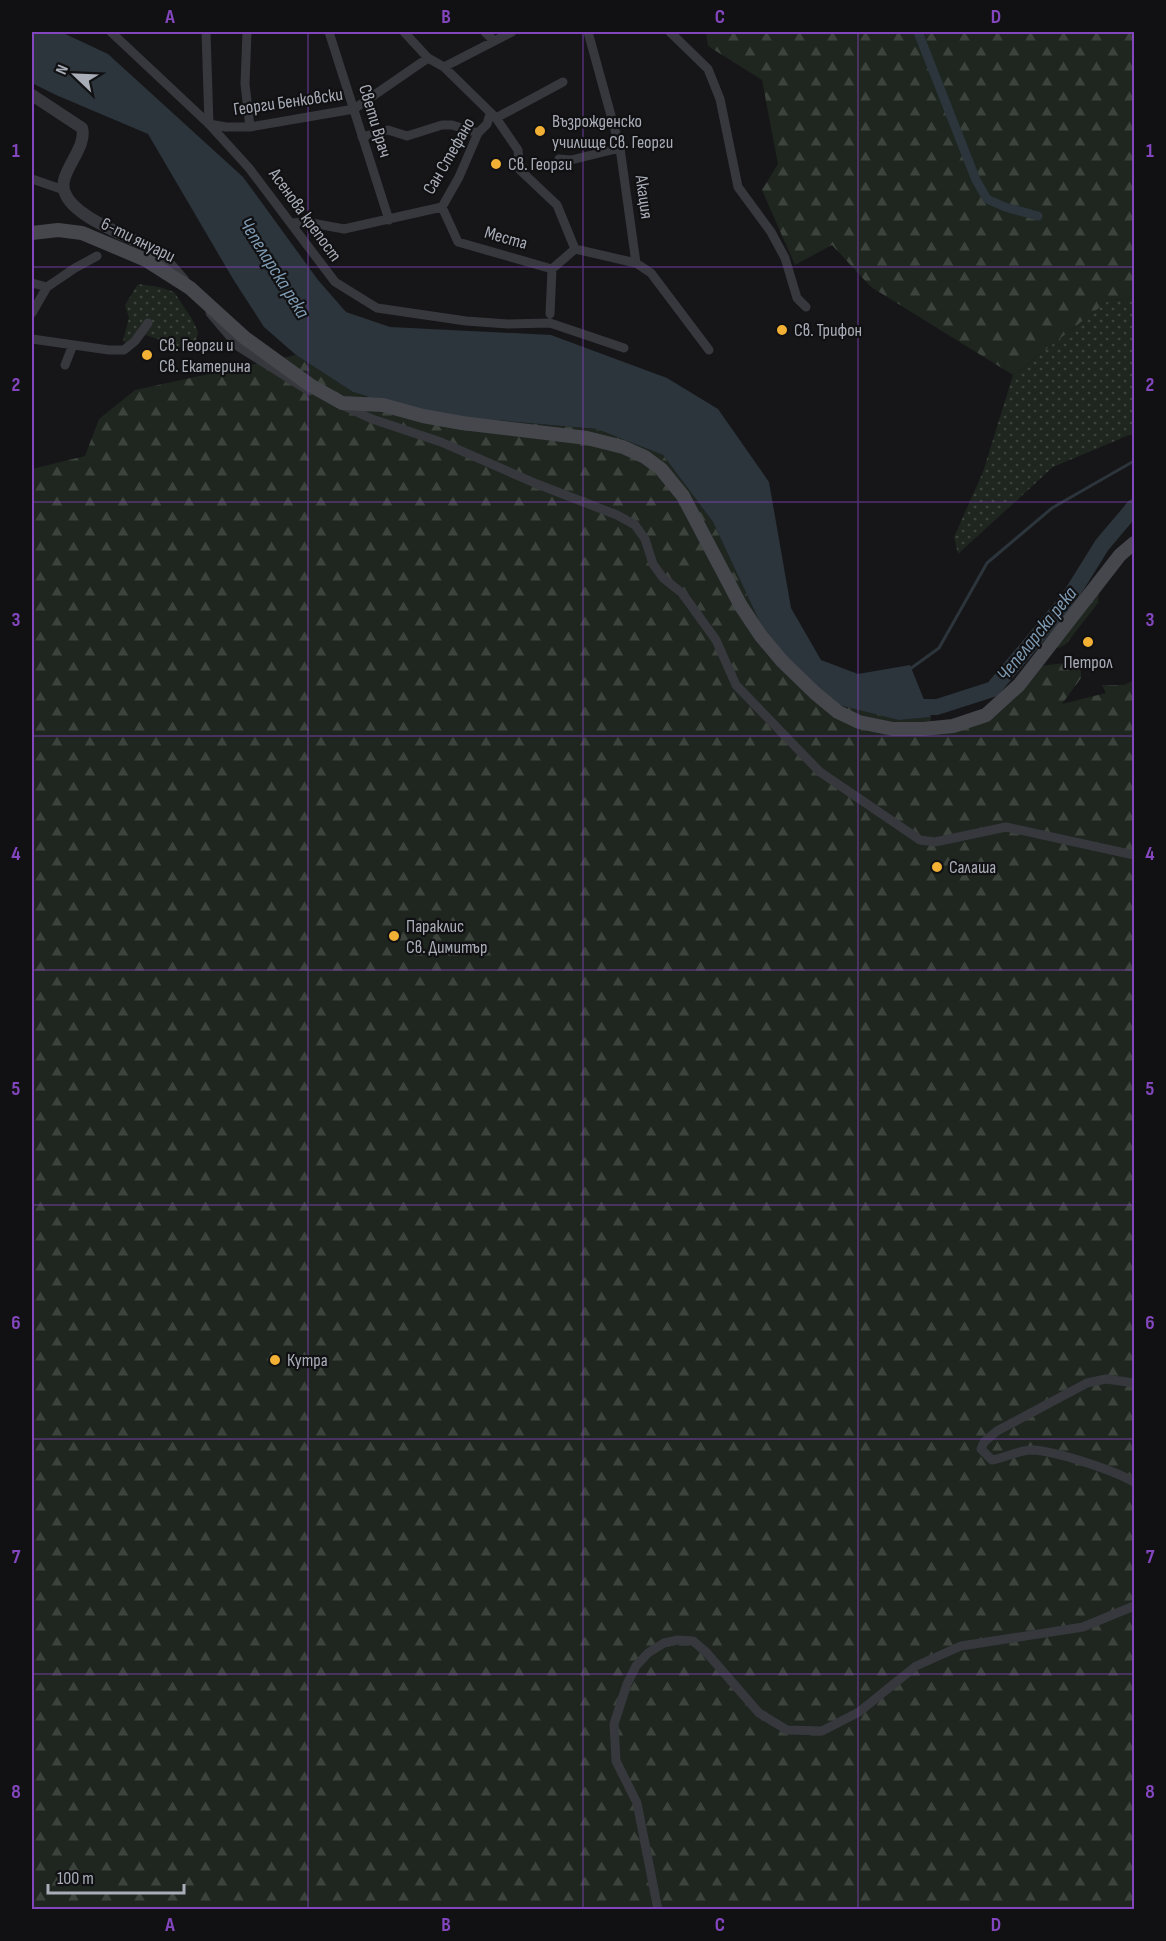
<svg xmlns="http://www.w3.org/2000/svg" width="1166" height="1941" font-family="'Sofia Sans Condensed',sans-serif">
  <style>
    .grass { fill: url(#grass-dots) }
    .forest { fill: url(#forest-firs) }
    .park { fill: url(#park-crowns) }
    .water { fill: #2c353c }
    .lines { fill: none; stroke-linecap: round; stroke-linejoin: round }
    .stream { stroke: #2c353c; stroke-width: 3 }
    .canal { stroke: #2c353c; stroke-width: 9 }
    .river { stroke: #2c353c; stroke-width: 16 }
    .minor { stroke: #37383d; stroke-width: 9 }
    .tertiary { stroke: #37383d; stroke-width: 12 }
    .secondary { stroke: #45474d; stroke-width: 14 }
    .grid { fill: none; stroke: #8446be; stroke-width: 1.5; stroke-opacity: 0.55 }
    .poi-dot { fill: #f2b134; stroke: #111113; stroke-width: 2 }
    .labels { text-anchor: middle; dominant-baseline: central; stroke-width: 4.5; stroke-linejoin: round; paint-order: stroke }
    .street-label { font-size: 18px; fill: #a8adb8; stroke: #111113 }
    .poi-label { font-size: 18px; fill: #a8adb8; stroke: #111113; text-anchor: start }
    .water-label { font-size: 20px; font-style: italic; fill: #7f9bb3; stroke: #111113 }
    .neatline { fill: none; stroke: #8446be; stroke-width: 2 }
    .grid-label { font-size: 20px; text-anchor: middle; font-weight: bold; fill: #8446be }
  </style>
  <defs>
    <pattern id="grass-dots" width="8" height="8" patternUnits="userSpaceOnUse" patternTransform="scale(1.5)"><rect width="8" height="8" fill="#1e261f"/><path d="M2 2h.1M6 6h.1" fill="none" stroke="#3c433d" stroke-width="1.8" stroke-linecap="round"/></pattern>
    <pattern id="forest-firs" width="22" height="20" patternUnits="userSpaceOnUse" patternTransform="scale(1.5)"><rect width="22" height="20" fill="#1e261f"/><path d="M5 1l3.5 6h-7zM16 11l3.5 6h-7z" fill="#3c433d"/></pattern>
    <pattern id="park-crowns" width="20" height="18" patternUnits="userSpaceOnUse" patternTransform="scale(1.5)"><rect width="20" height="18" fill="#1e261f"/><path d="M2 6a3 3 0 1 1 6 0M12 15a3 3 0 1 1 6 0" fill="none" stroke="#3c433d"/></pattern>
  </defs>
  <rect width="100%" height="100%" fill="#161618"/>
  <!-- grass -->
  <path class="grass" d="M138,284L159,287L174,292L192,319L198,332L194,352L146,335L128,344L123,341L129,318L125,305Z
    M1134,297V433L1053,467L958,554L954,537L983,472L1013,375L1108,301Z"/>
  <!-- forest -->
  <path class="forest" d="M706,32H1134V297L1108,301L1013,375L871,287L832,245L795,265L762,190L778,164L762,80L708,46Z
    M296,355L353,392L426,414L597,429L663,455L713,522L763,629L899,720L931,717V733L968,725L1040,666L1081,661V678L1062,704L1106,693L1102,685H1124L1134,680V1909H32V469L85,456L99,419L135,390Z"/>
  <!-- park -->
  <path class="park" d="M1099,593L1098,603L1066,644L1059,648L1051,646Z"/>
  <!-- water -->
  <path class="water" d="M32,32H61L108,54L243,177L318,280L346,312L390,327L551,335L667,378L718,409L769,482L791,608L821,660L858,674L910,665L931,717L899,720L835,704L803,678L763,629L713,522L663,455L597,429L426,414L353,392L296,355L264,327L233,279L148,134L56,95L32,83Z"/>
  <g class="lines">
    <!-- stream -->
    <path class="stream" d="M910,669L939,648L987,563L1052,508L1134,461"/>
    <!-- canal -->
    <path class="canal" d="M918,32L976,180L987,199L1005,207L1038,216"/>
    <!-- river -->
    <path class="river" d="M907,707H937L993,689L1069,598L1102,545L1134,507"/>
    <!-- minor -->
    <path class="minor" d="M111,32L209,124L249,168L335,282L377,308L466,321L508,324L550,323L624,348
      M206,32L209,124L226,127H250L354,109L428,58
      M247,32L245,84L250,127
      M329,32L389,220
      M404,32L428,58L444,67L496,118L518,150L520,170L557,205L575,249L636,263L651,273L709,350
      M485,32L494,41
      M588,32L620,148L636,263
      M670,32L708,69L720,99L738,187L771,232L785,258L797,298L806,307
      M444,67L512,32
      M496,118L563,82
      M362,137L388,130L407,136L442,125H452L478,133
      M559,159L571,160L620,148
      M32,179L64,190
      M442,207L458,242L552,269L575,249
      M291,223L306,222L344,229L442,207L459,177L478,133L487,124L490,114
      M32,283L47,287
      M32,313L47,287L75,268L97,256
      M210,313L239,347L309,391
      M550,314L552,269
      M32,339L109,350H124L135,341L148,323
      M65,365L73,345
      M344,406L372,419L441,442L537,484L617,515L635,525L645,539L653,564L663,578L682,593L716,640L736,685L820,772L920,840L935,842L1006,827L1134,855
      M1134,1383L1106,1379L1087,1383L997,1431L984,1442L981,1449L992,1460C1005,1458 1019,1450 1032,1450C1056,1451 1113,1470 1134,1482
      M658,1910L637,1803L616,1761L614,1724L627,1684L636,1666L648,1653L664,1643L678,1640L693,1641L706,1652L759,1713L787,1730L822,1731L859,1712L916,1666L961,1646L1083,1627L1134,1606"/>
    <!-- tertiary -->
    <path class="tertiary" d="M32,95L82,128C88,149 56,174 65,193C75,219 131,236 154,251C165,258 174,270 183,280"/>
    <!-- secondary -->
    <path class="secondary" d="M32,233L58,230L82,233L146,260L190,288L245,338L310,385L342,403L383,405L423,416L462,423L587,438L623,447L645,457L661,469L683,496L741,606L761,636L782,661L815,693L838,712L859,722L893,729H923L953,726L986,715L1019,685L1120,555L1134,543"/>
  </g>
  <!-- grid -->
  <path class="grid" d="M308,32V1910M583,32V1910M858,32V1910M32,267H1134M32,502H1134M32,736H1134M32,970H1134M32,1205H1134M32,1439H1134M32,1674H1134"/>
  <!-- markers -->
  <g class="poi-dot">
    <circle cx="540" cy="131" r="6"/>
    <circle cx="496" cy="164" r="6"/>
    <circle cx="782" cy="330" r="6"/>
    <circle cx="147" cy="355" r="6"/>
    <circle cx="1088" cy="642" r="6"/>
    <circle cx="937" cy="867" r="6"/>
    <circle cx="394" cy="936" r="6"/>
    <circle cx="275" cy="1360" r="6"/>
  </g>
  <g class="labels">
    <!-- street labels -->
    <g class="street-label">
      <text transform="translate(288 102) rotate(-8)">Георги Бенковски</text>
      <text transform="translate(375 121) rotate(73)">Свети Врач</text>
      <text transform="translate(449 156) rotate(-60)">Сан Стефано</text>
      <text transform="translate(644 197) rotate(82)">Акация</text>
      <text transform="translate(305 215) rotate(54)">Асенова крепост</text>
      <text transform="translate(506 238) rotate(16)">Места</text>
      <text transform="translate(138 240) rotate(26)">6-ти януари</text>
    </g>
    <!-- poi labels -->
    <g class="poi-label">
      <text x="552" y="121">Възрожденско<tspan x="552" dy="21">училище Св. Георги</tspan></text>
      <text x="508" y="164">Св. Георги</text>
      <text x="794" y="330">Св. Трифон</text>
      <text x="159" y="345">Св. Георги и<tspan x="159" dy="21">Св. Екатерина</tspan></text>
      <text x="1088" y="662" text-anchor="middle">Петрол</text>
      <text x="949" y="867">Салаша</text>
      <text x="406" y="926">Параклис<tspan x="406" dy="21">Св. Димитър</tspan></text>
      <text x="287" y="1360">Кутра</text>
    </g>
    <!-- water labels -->
    <g class="water-label">
      <text transform="translate(274 268) rotate(58)">Чепеларска река</text>
      <text transform="translate(1037 634) rotate(-51)">Чепеларска река</text>
    </g>
  </g>
  <!-- border -->
  <rect width="1166" height="1941" fill="none" stroke="#111113" stroke-width="66"/>
  <!-- north arrow -->
  <g transform="translate(75 75) rotate(293)" stroke="#111113" stroke-width="4.5" paint-order="stroke">
  <path d="M0-4.5L10 22L0 15L-10 22Z" fill="#a8adb8"/>
  <text y="-9" font-size="16" font-weight="bold" text-anchor="middle" fill="#a8adb8">N</text>
  </g>
  <!-- scale -->
  <path d="M48 1884v9h136v-9" fill="none" stroke="#a8adb8" stroke-width="3"/>
  <text x="57" y="1884" font-size="18" fill="#a8adb8" stroke="#111113" stroke-width="4.5" paint-order="stroke">100 m</text>
  <rect x="33" y="33" width="1100" height="1875" class="neatline"/>
  <g class="grid-label">
    <text x="170" y="23">A</text>
    <text x="446" y="23">B</text>
    <text x="720" y="23">C</text>
    <text x="996" y="23">D</text>
    <text x="16" y="157">1</text>
    <text x="1150" y="157">1</text>
    <text x="16" y="391">2</text>
    <text x="1150" y="391">2</text>
    <text x="16" y="626">3</text>
    <text x="1150" y="626">3</text>
    <text x="16" y="860">4</text>
    <text x="1150" y="860">4</text>
    <text x="16" y="1095">5</text>
    <text x="1150" y="1095">5</text>
    <text x="16" y="1329">6</text>
    <text x="1150" y="1329">6</text>
    <text x="16" y="1563">7</text>
    <text x="1150" y="1563">7</text>
    <text x="16" y="1798">8</text>
    <text x="1150" y="1798">8</text>
    <text x="170" y="1931">A</text>
    <text x="446" y="1931">B</text>
    <text x="720" y="1931">C</text>
    <text x="996" y="1931">D</text>
  </g>
</svg>
